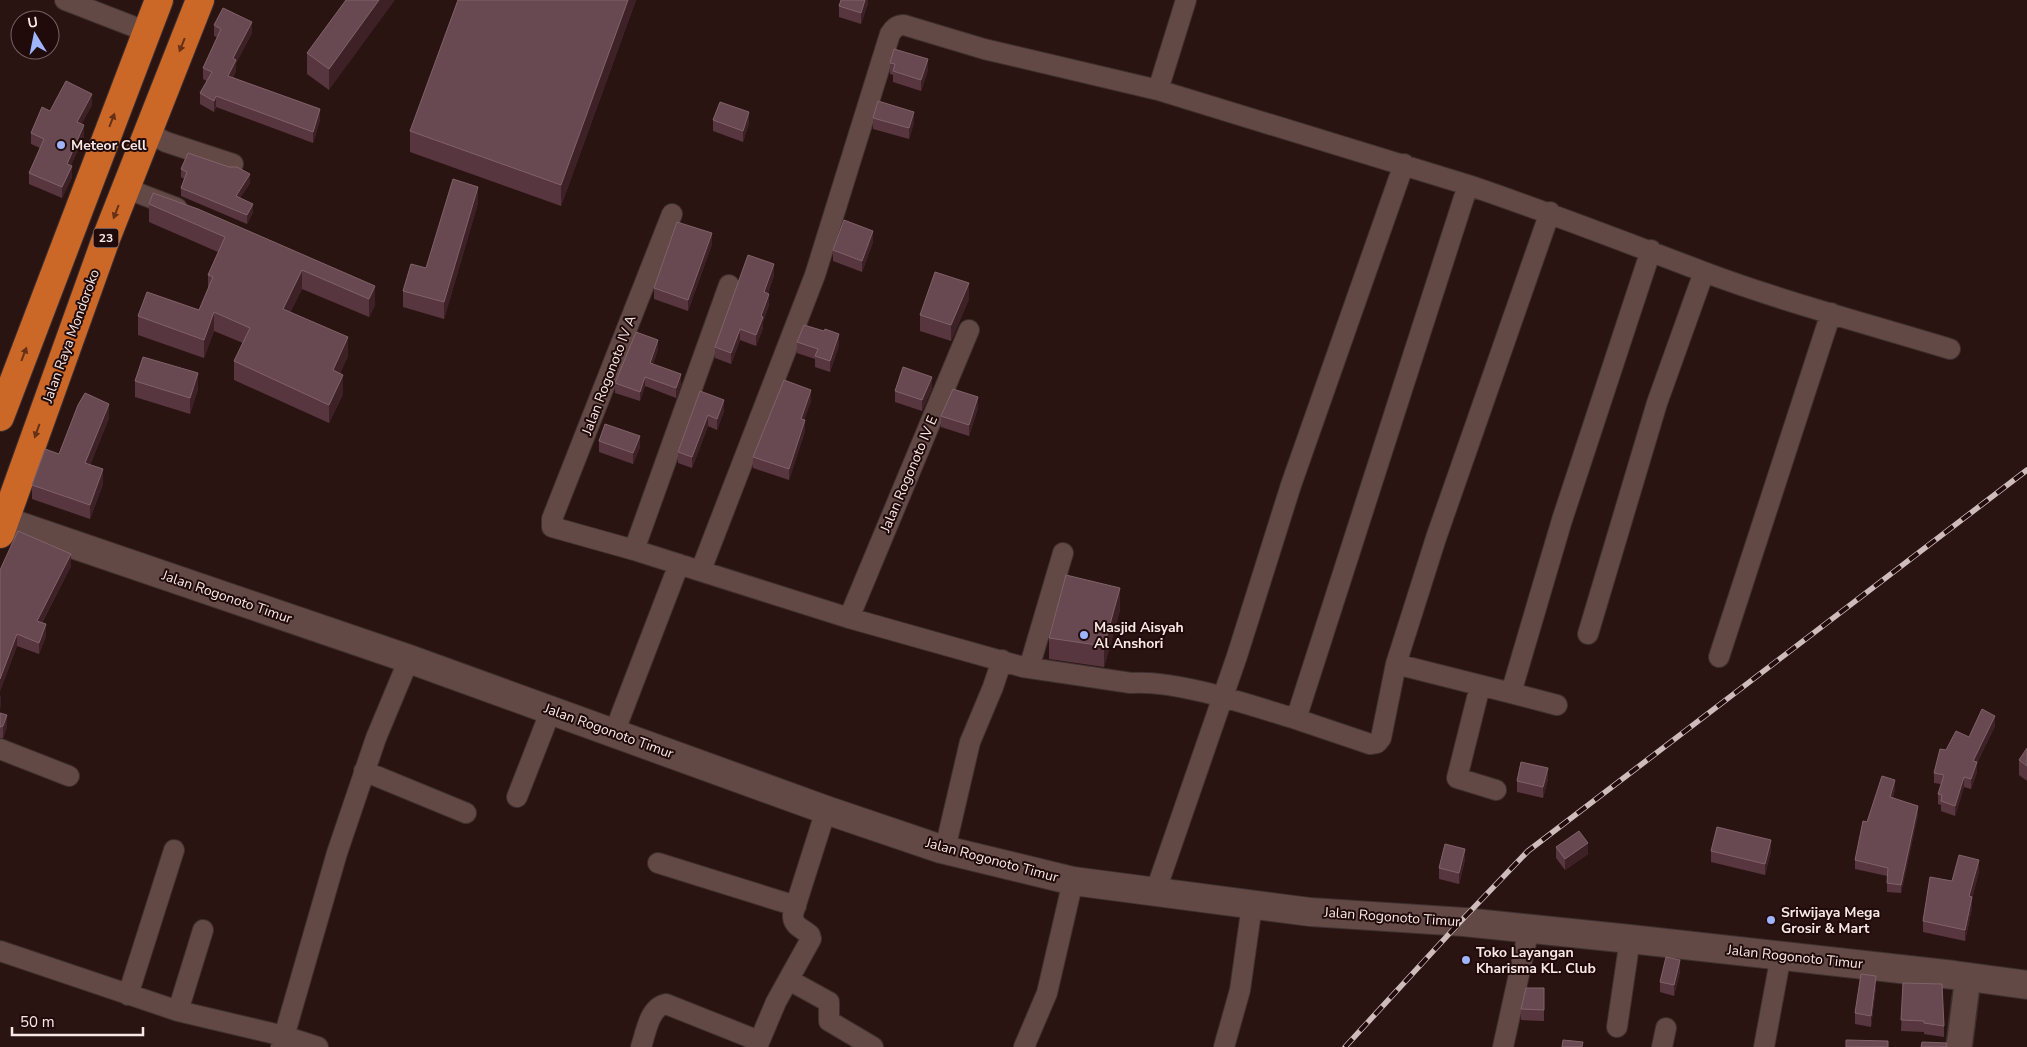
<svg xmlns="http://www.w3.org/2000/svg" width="2027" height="1047" font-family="'Nunito Sans',sans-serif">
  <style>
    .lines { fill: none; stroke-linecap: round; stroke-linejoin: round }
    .minor-casing { stroke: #3f3030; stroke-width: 22 }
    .tertiary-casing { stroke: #3f3030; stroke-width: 28 }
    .secondary-casing { stroke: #3f3030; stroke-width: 30 }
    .trunk-casing { stroke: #3f3030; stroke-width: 30 }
    .minor { stroke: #624946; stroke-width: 20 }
    .tertiary { stroke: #624946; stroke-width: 25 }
    .secondary { stroke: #624946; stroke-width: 28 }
    .trunk { stroke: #cc6827; stroke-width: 28 }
    .rail-casing { stroke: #cebcba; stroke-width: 5.5 }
    .rail { stroke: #200b0a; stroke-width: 4; stroke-dasharray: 11; stroke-linecap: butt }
    .wall { fill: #583640 }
    .shaded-wall { fill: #3e2126 }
    .building { fill: #694951; stroke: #806269 }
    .oneway { fill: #653016 }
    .poi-dot { fill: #9eb4fd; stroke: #200b0a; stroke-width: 2 }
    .labels { text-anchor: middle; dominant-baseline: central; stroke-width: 4; stroke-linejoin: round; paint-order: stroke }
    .shield { fill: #200b0a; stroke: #b7a6a4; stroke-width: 1 }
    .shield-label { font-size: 12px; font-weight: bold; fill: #f8e8e6 }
    .poi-label { font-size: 14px; font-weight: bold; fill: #f8e8e6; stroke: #200b0a; text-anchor: start }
    .street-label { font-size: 14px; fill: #f8e8e6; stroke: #200b0a }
  </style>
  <rect width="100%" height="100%" fill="#2a1412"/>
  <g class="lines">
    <!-- minor casing -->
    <g class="minor-casing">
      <path id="minor" d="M65,0L145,31
        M147,132L166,142L233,164
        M1468,185C1548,212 1625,242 1704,272C1784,302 1868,324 1950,349
        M125,188L177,208
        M672,214L552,519V527L634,550L849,618L1023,667L1131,683C1179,680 1249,705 1296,719L1468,185L1158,90L1186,0
        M634,550L729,285
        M701,570L815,275L890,34C894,28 897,25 904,25L984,49L1158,90
        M849,618L969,330
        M1588,634L1657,403L1704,272
        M1719,657L1831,313
        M1396,664L1511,693L1562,520L1651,250
        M1029,668L1063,553
        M1480,686L1457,778L1496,790
        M1511,693L1557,705
        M1296,719L1370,744L1377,743L1381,738L1396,664L1436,538L1550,212
        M614,733L679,564
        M0,749L69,776
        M364,771L466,813
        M517,797L551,710
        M945,849L970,742L993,687L1002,660
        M658,863L796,906
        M1155,893L1237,656L1291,485L1404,164
        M0,951L178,1011L284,1036L318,1047
        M789,980L829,1002V1021L873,1047
        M128,995L174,850
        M178,1011L203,930
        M1617,1027L1630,939
        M281,1047L337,853L376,738L409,659
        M641,1047C646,1033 649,1007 666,1004L759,1041
        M757,1047L776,1002L811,939L810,935C802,928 792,926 793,914L826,810
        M1024,1047L1047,993L1073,881
        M1224,1047L1240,990L1252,905
        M1503,1047L1529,929
        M1662,1047L1666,1028
        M1764,1047L1781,955"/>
    </g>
    <!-- tertiary casing -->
    <g class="tertiary-casing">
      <path id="tertiary" d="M1959,1047L1968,977"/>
    </g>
    <!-- secondary casing -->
    <g class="secondary-casing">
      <path id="secondary" d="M5,521L409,659L826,810L941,849L1073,881L1310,912L1464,922L1630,939L1954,975L2027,985"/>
    </g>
    <!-- trunk casing -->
    <g class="trunk-casing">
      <path id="trunk" d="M0,417L159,0
        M0,534L107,236L200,0"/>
    </g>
    <!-- minor -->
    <use href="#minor" class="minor"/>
    <!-- tertiary -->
    <use href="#tertiary" class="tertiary"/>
    <!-- secondary -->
    <use href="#secondary" class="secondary"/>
    <!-- trunk -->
    <use href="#trunk" class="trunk"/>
    <!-- rail casing -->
    <g class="rail-casing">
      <path id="rail" d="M1345,1047L1460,922L1528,851L2027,470"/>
    </g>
    <!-- rail -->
    <use href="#rail" class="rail"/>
  </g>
  <!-- wall -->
  <path class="wall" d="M346,0L329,90L307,74V53Z
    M636,0L561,206L410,152V131Z
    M868,0V3L861,24L839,17V6Z
    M214,25L252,33L236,63V71L233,77L320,120L313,143L216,107L214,112L200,104V93L207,81L203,79V68L217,37L214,36Z
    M890,63L928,70L921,91L893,82V75L890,74Z
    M92,105L81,124L84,136L71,165L72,177L62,198L29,184V173L40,148L31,144V133L50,111Z
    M873,118L914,123L909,139L873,129Z
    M713,120L749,123L743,142L713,131Z
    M181,169L250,183L240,198L253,212L247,224L181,196V188L184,179L181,177Z
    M478,203L444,319L403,307V291L426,268Z
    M149,204L375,286V305L369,317L302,289L290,312L348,356L340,373L343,394L329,423L234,380V361L243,343L214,331L204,358L138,335V316L199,310L208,289V275L218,252L149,222Z
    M873,242L862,272L833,261V250Z
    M712,244L688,311L654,299V288Z
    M774,275L768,293L769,305L763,322V328L756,346L740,340L731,364L715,358V347Z
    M969,299L951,341L920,331V315Z
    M797,342L839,345L830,372L815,367V359L797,353Z
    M658,349L653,364L681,384L676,398L645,386L640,401L615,393V383Z
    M135,381L198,389L190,414L135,397Z
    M932,388L922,411L895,402V391Z
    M700,391L724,411L717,430L708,426L692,468L678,463V452Z
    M811,401L804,420L805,431L789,480L753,468V457Z
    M978,408L969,436L941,427V416Z
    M109,418L90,465L103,484L90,519L32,499V485L59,454Z
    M599,441L640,447L633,464L599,452Z
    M71,566L42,623L46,636L39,654L17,646L0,691V570Z
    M1120,610L1104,667L1049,659V638Z
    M0,713L7,727L3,738H0Z
    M1995,726L1977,763V772L1971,789L1964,787L1955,816L1941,811V805L1938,804V794L1941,784L1934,783V773L1946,750L1969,737Z
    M2027,748V781L2019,775V760Z
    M1548,779L1543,798L1517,792V781Z
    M1895,789L1893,797L1918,815L1901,893L1887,892V876L1855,869V860L1867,822Z
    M1556,847L1588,854L1565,870L1556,858Z
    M1711,851H1771L1765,875L1711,862Z
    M1465,860L1459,884L1439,879V868Z
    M1979,871L1972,899V908L1965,941L1923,932V921L1952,881Z
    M1680,971L1674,996L1660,992V982Z
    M1903,983L1944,1026V1037L1924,1034V1032L1901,1031Z
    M1876,987L1871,1027L1855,1024V1013Z
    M1544,988V1021L1521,1020V1009Z"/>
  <!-- shaded-wall -->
  <path class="shaded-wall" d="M379,0H395L329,90V69Z
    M628,0H636L561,206V185Z
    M865,0H868V3L861,24V13Z
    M252,22V33L236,63V71L228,86V76L233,58Z
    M928,59V70L921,91V80Z
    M92,94V105L77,133V122Z
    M216,96V107L214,112V101Z
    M320,109V120L313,143V132Z
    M749,112V123L743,142V131Z
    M914,112V123L909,139V128Z
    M84,125V136L67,175V164Z
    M72,166V177L62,198V187Z
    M250,174V183L236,204V196Z
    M478,187V203L444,319V302Z
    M253,204V212L247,224V215Z
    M873,231V242L862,272V261Z
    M712,233V244L688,311V300Z
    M774,264V275L764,303V292Z
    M302,270V289L283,328V309Z
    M969,283V299L951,341V325Z
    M375,286V305L369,317V299Z
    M769,294V305L763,322V328L756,346V335L761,316Z
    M214,312V331L204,358V340Z
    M740,329V340L731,364V353Z
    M839,334V345L830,372V361Z
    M348,337V356L333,389V370Z
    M658,340V349L650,373V363Z
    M198,373V389L190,414V398Z
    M681,374V384L676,398V388Z
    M343,375V394L329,423V405Z
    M645,377V386L640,401V392Z
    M932,377V388L922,411V400Z
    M811,390V401L801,430V419Z
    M978,397V408L969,436V425Z
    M724,400V411L717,430V419Z
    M109,404V418L85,478V463Z
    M708,415V426L692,468V457Z
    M805,420V431L789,480V469Z
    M640,436V447L633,464V453Z
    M103,469V484L90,519V505Z
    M71,554V566L37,632V621Z
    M1120,588V610L1104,667V646Z
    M46,624V636L39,654V643Z
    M17,634V646L0,691V679Z
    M1,695V707L0,709V697Z
    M7,715V727L3,738V726Z
    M1995,716V726L1977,763V772L1971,789V779L1973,761Z
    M1548,768V779L1543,798V787Z
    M1964,777V787L1955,816V806Z
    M1895,780V789L1890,806V797Z
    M1918,806V815L1901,893V885Z
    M1771,840V851L1765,875V864Z
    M1588,843V854L1565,870V859Z
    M1465,849V860L1459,884V873Z
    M1979,860V871L1972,899V908L1965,941V930L1969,896Z
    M1680,960V971L1674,996V985Z
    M1876,976V987L1871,1027V1016Z"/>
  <!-- building -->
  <path class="building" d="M346,0H379L329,69L307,53Z
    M458,0H628L561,185L410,131Z
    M841,0H865L861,13L839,6Z
    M223,8L252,22L233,58L236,60L228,76L320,109L313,132L216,96L214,101L200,93L212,72L203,68L221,29L214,25Z
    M894,49L928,59L921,80L893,71L895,64L890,63Z
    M66,81L92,94L77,122L84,125L67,164L72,166L62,187L29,173L44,139L31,133L42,107L50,111Z
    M878,101L914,112L909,128L873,118Z
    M720,102L749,112L743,131L713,120Z
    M188,153L229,167H237L250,174L236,196L253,204L247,215L181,188L187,172L181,169Z
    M453,179L478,187L444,302L403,291L411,264L426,268Z
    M153,193L198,209L375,286L369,299L302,270L283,309L348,337L333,370L343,375L329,405L234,361L250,328L214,312L204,340L138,316L147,292L199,310L213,277L208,275L225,237L149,204Z
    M844,220L873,231L862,261L833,250Z
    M677,222L712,233L688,300L654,288Z
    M748,255L774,264L764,292L769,294L761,316L763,317L756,335L740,329L731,353L715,347Z
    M935,272L969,283L951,325L920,315Z
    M804,325L824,331L825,329L839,334L830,361L815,356L818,349L797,342Z
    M636,332L658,340L650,363L681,374L676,388L645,377L640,392L615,383Z
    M143,357L198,373L190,398L135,381Z
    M903,367L932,377L922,400L895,391Z
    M784,380L811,390L801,419L805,420L789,469L753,457Z
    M953,389L978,397L969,425L941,416Z
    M700,391L724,400L717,419L708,415L692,457L678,452Z
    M85,393L109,404L85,463L103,469L90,505L32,485L45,449L59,454L78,405Z
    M605,424L640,436L633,453L599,441Z
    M18,531L71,554L37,621L46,624L39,643L17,634L0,679V570Z
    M1066,575L1120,588L1104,646L1049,638Z
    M1982,709L1995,716L1973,761L1977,762L1971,779L1964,777L1955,806L1941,801L1942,795L1938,794L1944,775L1934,773L1940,749L1946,750L1956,731L1969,737Z
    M0,713L7,715L3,726L0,727Z
    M2027,748V766L2019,760Z
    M1521,762L1548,768L1543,787L1517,781Z
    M1882,776L1895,780L1890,797L1918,806L1901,885L1887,883L1888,868L1855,860L1863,821L1867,822Z
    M1717,827L1771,840L1765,864L1711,851Z
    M1579,831L1588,843L1565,859L1556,847Z
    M1445,844L1465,849L1459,873L1439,868Z
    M1959,855L1979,860L1969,896L1972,897L1965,930L1923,921L1930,877L1952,881Z
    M1666,957L1680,960L1674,985L1660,982Z
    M1861,974L1876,976L1871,1016L1855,1013Z
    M1903,983L1942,984L1944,1026L1924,1023V1021L1901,1020Z
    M1526,988H1544V1010L1521,1009Z
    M1563,1040L1583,1042L1582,1047H1562Z
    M1846,1040L1888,1041V1047H1846Z
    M1922,1042L1947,1043L1946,1047H1921Z"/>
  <!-- one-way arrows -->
  <defs><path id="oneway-solid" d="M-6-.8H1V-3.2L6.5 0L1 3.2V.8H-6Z" transform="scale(1.25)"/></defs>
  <g class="oneway">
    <use href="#oneway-solid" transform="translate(182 45) rotate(112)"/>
    <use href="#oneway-solid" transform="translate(112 120) rotate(-69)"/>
    <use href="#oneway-solid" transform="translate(116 212) rotate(111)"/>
    <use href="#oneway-solid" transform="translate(24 354) rotate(-69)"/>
    <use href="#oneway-solid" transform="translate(37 431) rotate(110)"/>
  </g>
  <!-- markers -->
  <g class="poi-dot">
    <circle cx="61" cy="145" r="5"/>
    <circle cx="1084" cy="635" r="5"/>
    <circle cx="1771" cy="920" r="5"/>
    <circle cx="1466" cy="960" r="5"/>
  </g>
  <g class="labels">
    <!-- shield labels -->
    <rect class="shield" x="93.5" y="228.5" width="25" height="19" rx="4"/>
    <g class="shield-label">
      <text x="106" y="238">23</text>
    </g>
    <!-- poi labels -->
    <g class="poi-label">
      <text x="71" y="145">Meteor Cell</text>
      <text x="1094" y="627">Masjid Aisyah<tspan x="1094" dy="16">Al Anshori</tspan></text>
      <text x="1781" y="912">Sriwijaya Mega<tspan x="1781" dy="16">Grosir &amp; Mart</tspan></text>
      <text x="1476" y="952">Toko Layangan<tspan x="1476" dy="16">Kharisma KL. Club</tspan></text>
    </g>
    <!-- street labels -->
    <g class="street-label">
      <text transform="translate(71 336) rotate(-70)">Jalan Raya Mondoroko</text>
      <text transform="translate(609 375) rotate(-69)">Jalan Rogonoto IV A</text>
      <text transform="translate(909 474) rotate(-67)">Jalan Rogonoto IV E</text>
      <text transform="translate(227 597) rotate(19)">Jalan Rogonoto Timur</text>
      <text transform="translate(609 731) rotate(20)">Jalan Rogonoto Timur</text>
      <text transform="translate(992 860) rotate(15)">Jalan Rogonoto Timur</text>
      <text transform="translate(1392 917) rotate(4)">Jalan Rogonoto Timur</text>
      <text transform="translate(1795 957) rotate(6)">Jalan Rogonoto Timur</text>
    </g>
  </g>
  <!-- north arrow -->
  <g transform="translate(35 35) rotate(350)"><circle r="24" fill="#200b0a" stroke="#766362"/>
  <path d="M0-4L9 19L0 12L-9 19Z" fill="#9eb4fd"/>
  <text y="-8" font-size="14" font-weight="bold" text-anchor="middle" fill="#f8e8e6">U</text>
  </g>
  <!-- scale -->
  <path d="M12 1027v8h131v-8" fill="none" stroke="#f8e8e6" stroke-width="2.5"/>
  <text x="20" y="1027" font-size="15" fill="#f8e8e6" stroke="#200b0a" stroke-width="4" paint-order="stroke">50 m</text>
</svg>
